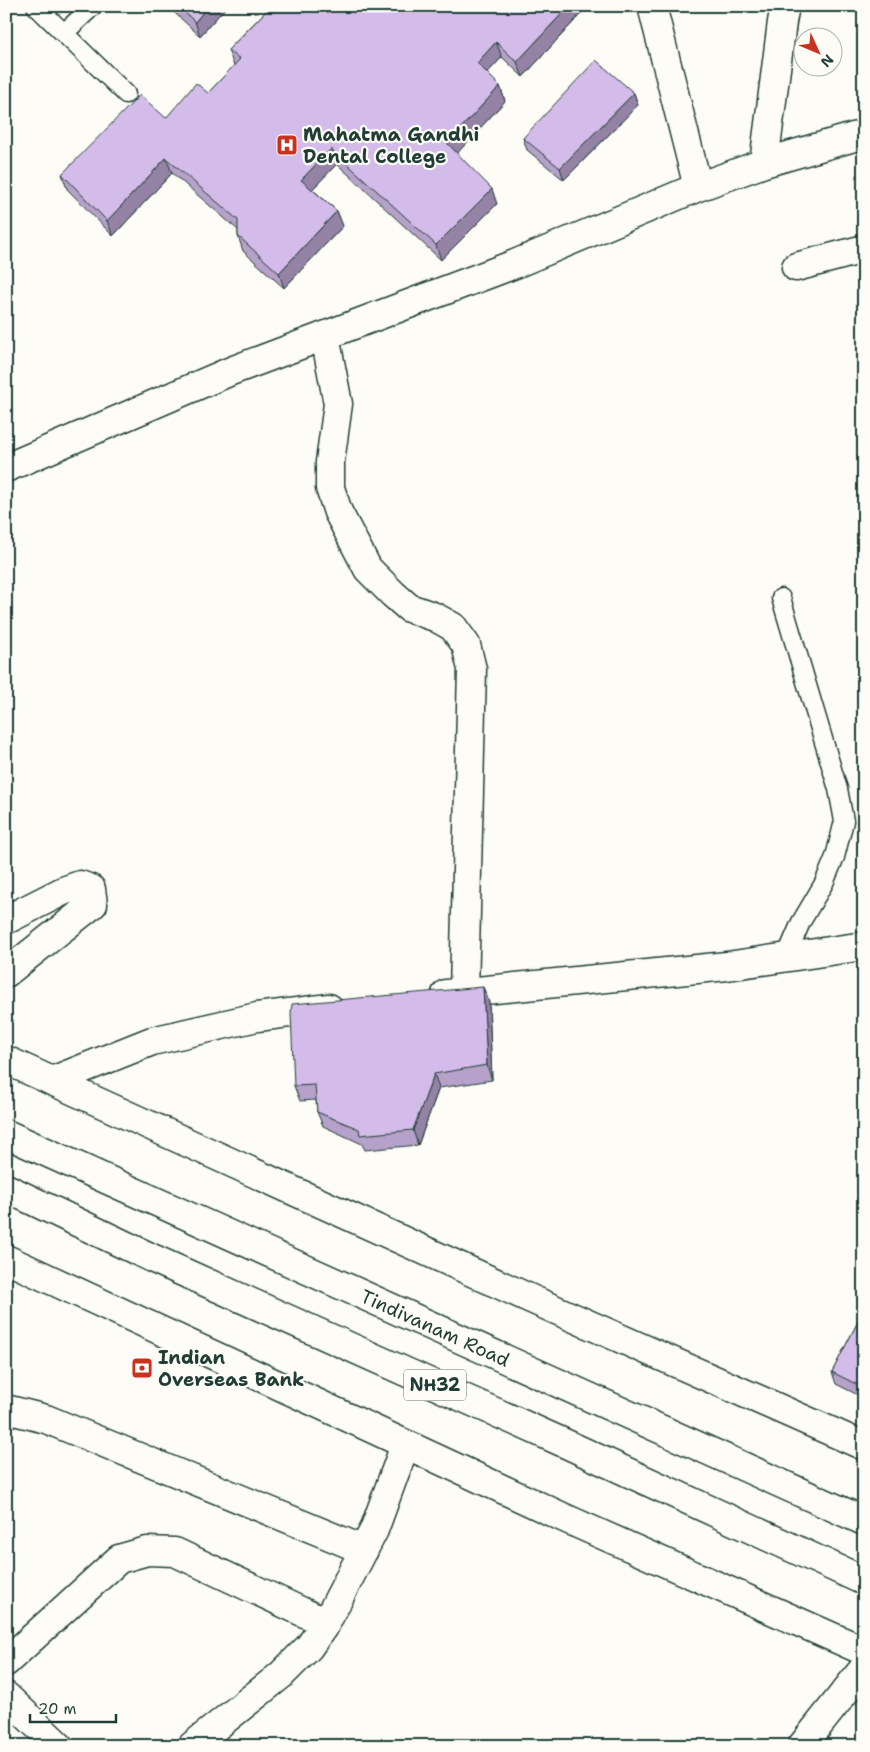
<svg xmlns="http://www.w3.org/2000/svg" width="870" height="1752" font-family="'Shantell Sans',sans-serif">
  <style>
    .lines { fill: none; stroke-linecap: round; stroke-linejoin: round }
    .lane-casing { stroke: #1f3d34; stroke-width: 21 }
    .street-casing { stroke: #1f3d34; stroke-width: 31 }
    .secondary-casing { stroke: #1f3d34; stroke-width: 31 }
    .highway-casing { stroke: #1f3d34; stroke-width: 31 }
    .lane { stroke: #fdfcf7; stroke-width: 18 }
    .street { stroke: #fdfcf7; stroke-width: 28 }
    .secondary { stroke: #fdfcf7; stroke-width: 28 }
    .highway { stroke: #fdfcf7; stroke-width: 28 }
    .wall { fill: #b5a1c9; stroke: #1f3d34 }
    .shaded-wall { fill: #9483a4; stroke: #1f3d34 }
    .building { fill: #d3bbea; stroke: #1f3d34 }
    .labels { text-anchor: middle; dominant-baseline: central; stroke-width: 4.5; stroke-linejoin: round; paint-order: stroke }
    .shield { fill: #fdfcf7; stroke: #62766e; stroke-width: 1 }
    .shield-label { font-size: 18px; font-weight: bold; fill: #1f3d34 }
    .poi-label { font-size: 19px; font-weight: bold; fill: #1f3d34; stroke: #fdfcf7; text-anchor: start }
    .street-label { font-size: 19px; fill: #1f3d34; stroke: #fdfcf7 }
  </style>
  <rect width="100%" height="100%" fill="#fdfcf7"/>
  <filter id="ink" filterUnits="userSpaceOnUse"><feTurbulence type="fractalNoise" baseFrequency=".02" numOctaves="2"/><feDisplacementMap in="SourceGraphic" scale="10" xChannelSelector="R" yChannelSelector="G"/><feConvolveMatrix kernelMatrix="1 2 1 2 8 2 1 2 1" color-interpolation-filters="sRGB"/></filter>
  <g filter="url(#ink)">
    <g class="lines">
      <!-- lane casing -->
      <g class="lane-casing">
        <path id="lane" d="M36,6L126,94
          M64,33L93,6
          M781,598L838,789L844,821L835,857L824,883L801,922L786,957"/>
      </g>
      <!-- street casing -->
      <g class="street-casing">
        <path id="street" d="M652,6L698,187
          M764,163L782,22L785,6
          M796,267L864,249
          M325,336L338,404L330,462V488L338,512L368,569L393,594L409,608L435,617L453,627L466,645L472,669L464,992
          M6,468L231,371L515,264L698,187L764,163L864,134
          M6,920L63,891L80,885L91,889L93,904L6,973
          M446,994L727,966L864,946
          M52,1081L152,1041L257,1017L329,1008
          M6,1409L46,1419L364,1550
          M6,1662L119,1559L147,1551L175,1552L326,1623
          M6,1696L59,1746
          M192,1746L281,1675L309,1647L326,1623L374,1530L405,1445
          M802,1746L864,1668"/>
      </g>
      <!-- secondary casing -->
      <g class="secondary-casing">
        <path id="secondary" d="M6,1060L529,1298L864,1446
          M6,1259L569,1520L864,1651"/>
      </g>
      <!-- highway casing -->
      <g class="highway-casing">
        <g id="highway">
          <path id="s1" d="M6,1134L864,1521"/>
          <path d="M6,1188L154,1259L562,1442L864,1581"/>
        </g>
      </g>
      <!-- lane -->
      <use href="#lane" class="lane"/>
      <!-- street -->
      <use href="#street" class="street"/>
      <!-- secondary -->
      <use href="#secondary" class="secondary"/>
      <!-- highway -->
      <use href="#highway" class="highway"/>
    </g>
    <!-- wall -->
    <path class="wall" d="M167,6H227L200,36Z
      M262,6H588L523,77L502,57L487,73L500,86L505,101L457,153L497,204L441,260L337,164L312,189L337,211L343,226L284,288L243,251L238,236V230L172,173L113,236L67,189L62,174L166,118L208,93L234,66L228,50L267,10Z
      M634,93L638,105L564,180L527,150L523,138Z
      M483,987L489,1002L492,1080L439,1088L418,1145L365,1150L362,1144L323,1126L317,1112L316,1100L300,1101L294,1086Z
      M864,1310V1398L836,1384L832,1372Z"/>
    <!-- shaded-wall -->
    <path class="shaded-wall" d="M208,6H227L200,36L195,22Z
      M569,6H588L523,77L517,62Z
      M496,42L502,57L483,78L477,63Z
      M500,86L505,101L453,158L447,143Z
      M634,93L638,105L564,180L560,168Z
      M331,149L337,164L307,195L301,180Z
      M166,158L172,173L113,236L107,221Z
      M492,189L497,204L441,260L436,245Z
      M337,211L343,226L284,288L279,273Z
      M483,987L489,1002L492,1080L487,1065Z
      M434,1074L439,1088L418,1145L413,1130Z"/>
    <!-- building -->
    <path class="building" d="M178,6H208L195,22Z
      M271,6H569L517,62L496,42L477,63L500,86L447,143L492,189L436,245L331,149L301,180L337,211L279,273L238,236V220L166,158L107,221L62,174L140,95L166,118L196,83L208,93L240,59L228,50Z
      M596,60L634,93L560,168L523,138Z
      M483,987L487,1065L434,1074L413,1130L360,1135L359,1129L317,1112L315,1085L294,1086L291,1013L292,1004Z
      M864,1310V1388L832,1372Z"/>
  </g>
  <!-- icons -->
  <defs>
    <g id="hospital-square" transform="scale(1.125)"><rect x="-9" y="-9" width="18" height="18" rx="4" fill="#c8321e" stroke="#fdfcf7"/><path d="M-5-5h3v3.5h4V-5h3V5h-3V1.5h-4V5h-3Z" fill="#fff"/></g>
    <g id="bank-square" transform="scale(1.125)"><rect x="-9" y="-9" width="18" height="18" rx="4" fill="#c8321e" stroke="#fdfcf7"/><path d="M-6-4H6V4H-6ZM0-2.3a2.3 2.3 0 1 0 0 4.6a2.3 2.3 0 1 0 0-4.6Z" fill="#fff"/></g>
  </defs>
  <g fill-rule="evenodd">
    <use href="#hospital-square" x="287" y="145"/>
    <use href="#bank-square" x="142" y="1368"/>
  </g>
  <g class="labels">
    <!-- shield labels -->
    <rect class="shield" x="404" y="1369.5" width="62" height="31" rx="4"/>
    <g class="shield-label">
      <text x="435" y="1385">NH32</text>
    </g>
    <!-- poi labels -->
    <g class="poi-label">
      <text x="303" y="134">Mahatma Gandhi<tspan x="303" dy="22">Dental College</tspan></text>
      <text x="158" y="1357">Indian<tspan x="158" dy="22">Overseas Bank</tspan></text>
    </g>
    <!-- street labels -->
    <g class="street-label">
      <text stroke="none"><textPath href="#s1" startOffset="471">Tindivanam Road</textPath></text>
    </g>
  </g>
  <!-- margin -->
  <rect width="870" height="1752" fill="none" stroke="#fdfcf7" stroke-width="25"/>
  <rect x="12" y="12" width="845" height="1727" fill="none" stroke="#1f3d34" stroke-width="2" filter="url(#ink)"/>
  <!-- north arrow -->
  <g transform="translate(818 52) rotate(134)"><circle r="24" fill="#fdfcf7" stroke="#a4b0a9"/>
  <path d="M0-4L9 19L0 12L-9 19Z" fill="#c8321e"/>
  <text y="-8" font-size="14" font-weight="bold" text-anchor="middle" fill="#1f3d34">N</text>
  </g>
  <!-- scale -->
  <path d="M30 1714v8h86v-8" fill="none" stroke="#1f3d34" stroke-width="2.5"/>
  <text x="38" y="1714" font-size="15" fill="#1f3d34" stroke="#fdfcf7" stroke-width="4" paint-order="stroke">20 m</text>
</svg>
